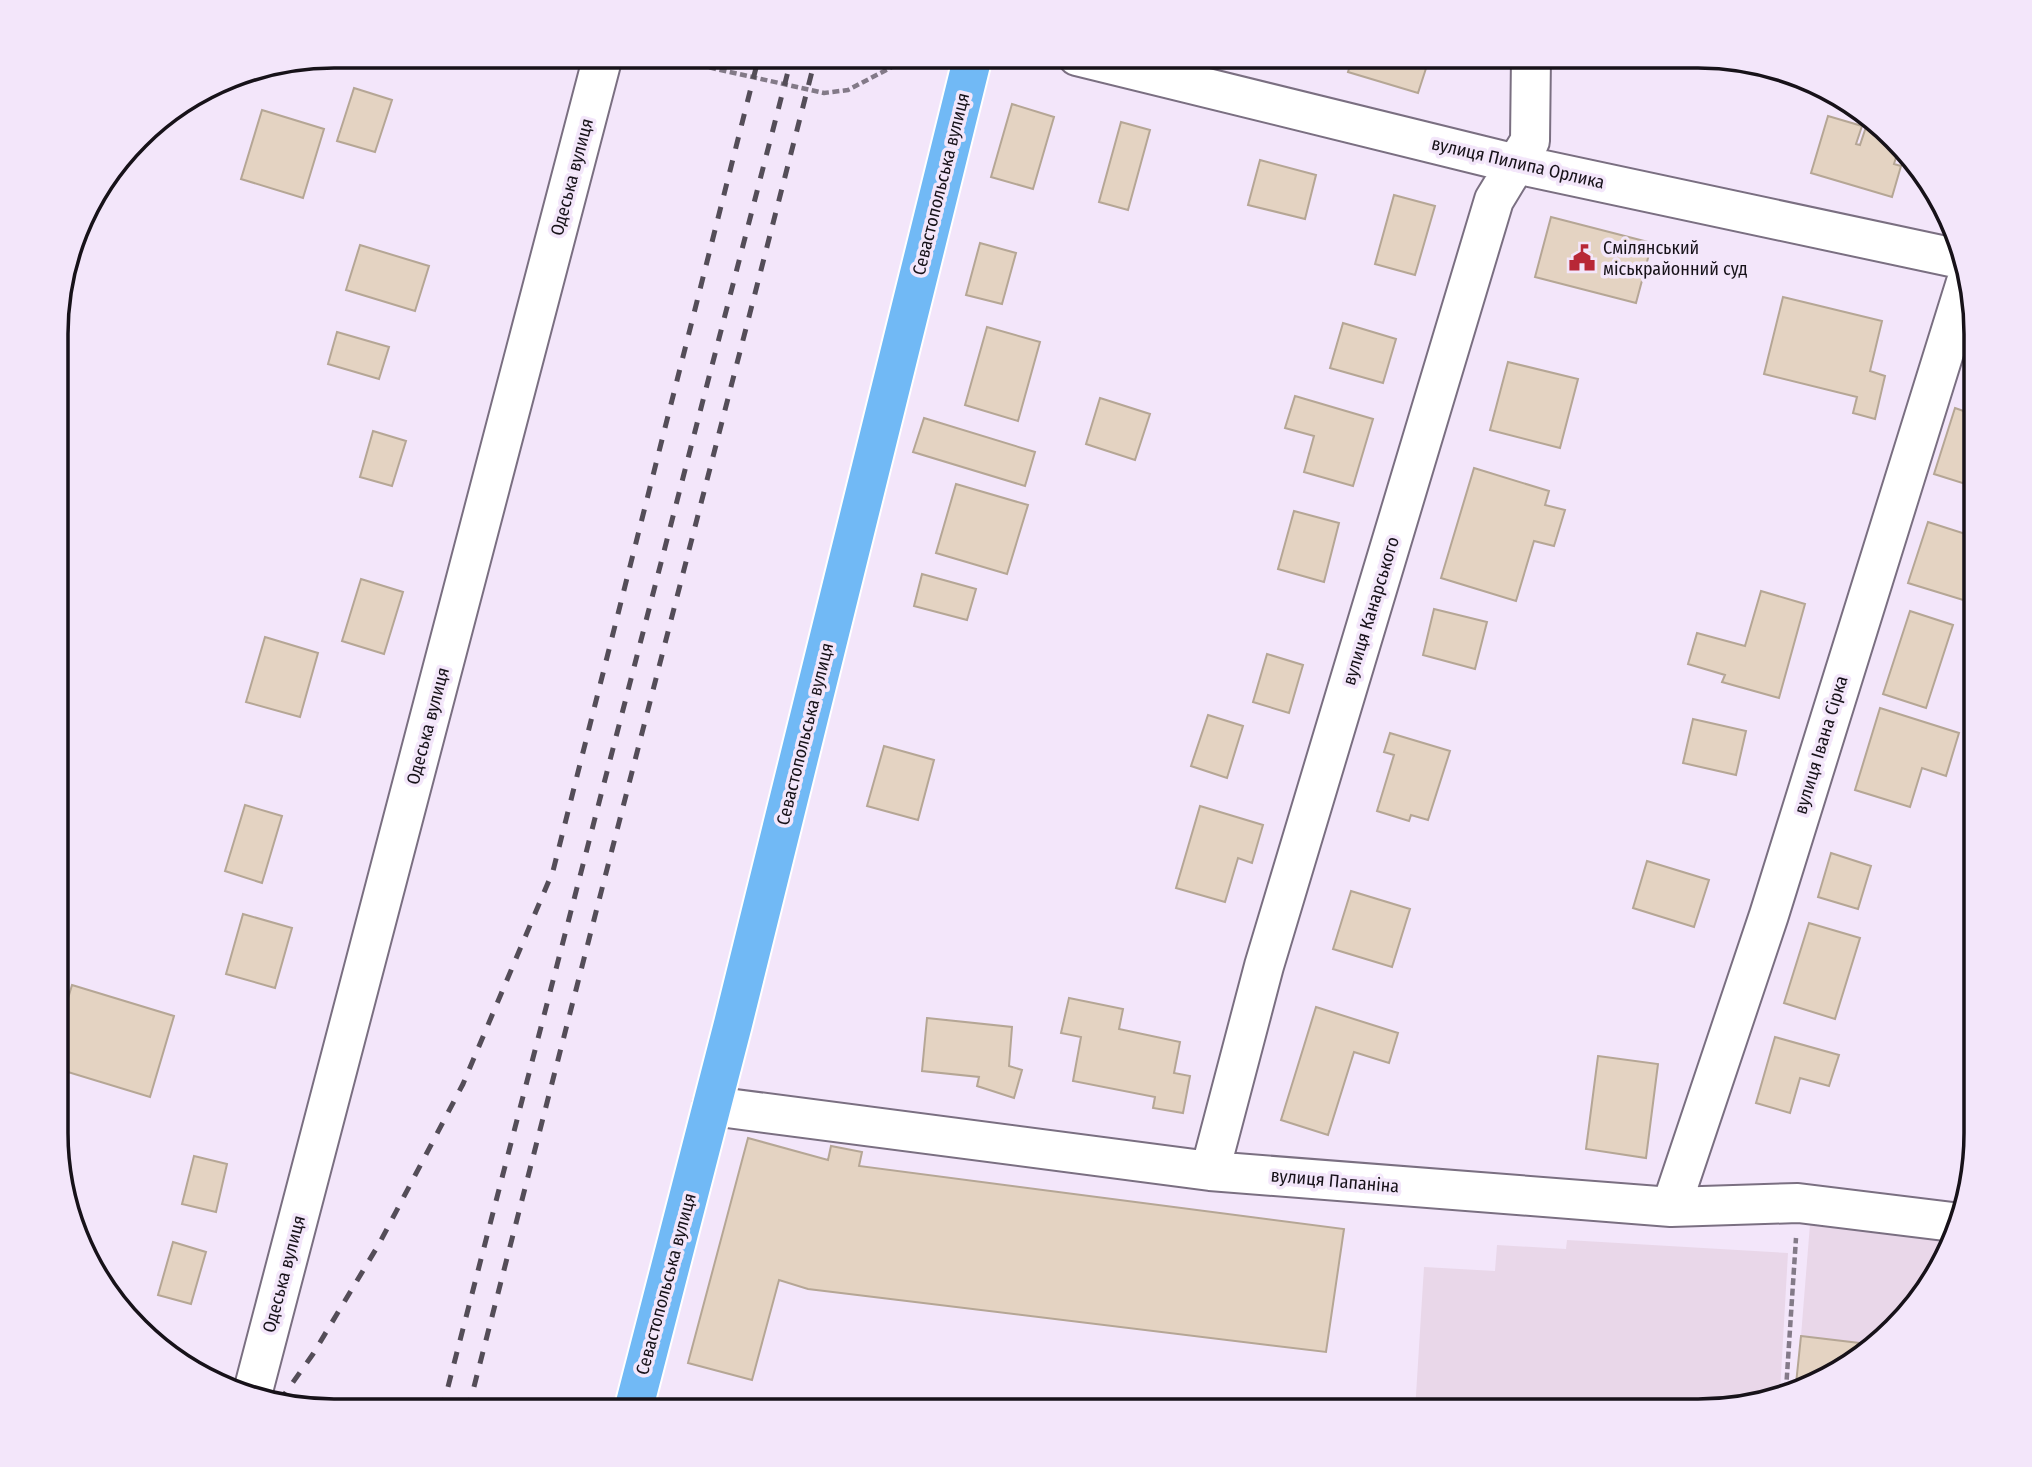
<svg xmlns="http://www.w3.org/2000/svg" width="2032" height="1467" font-family="'Fira Sans Condensed',sans-serif">
  <style>
    .industrial { fill: #e9d7e9 }
    .building { fill: #e4d3c2; stroke: #b5a695; stroke-width: 2 }
    .lines { fill: none; stroke-linecap: round; stroke-linejoin: round }
    .street-casing { stroke: #7a6f81; stroke-width: 42 }
    .primary-casing { stroke: #fff; stroke-width: 42 }
    .path { stroke: #837a88; stroke-width: 4.5; stroke-dasharray: 7 3.5; stroke-linecap: butt }
    .street { stroke: #fff; stroke-width: 38 }
    .primary { stroke: #71b9f5; stroke-width: 38 }
    .rail { stroke: #544d58; stroke-width: 5; stroke-dasharray: 12 12; stroke-linecap: butt }
    .labels { text-anchor: middle; dominant-baseline: central; stroke-width: 7; stroke-linejoin: round; paint-order: stroke }
    .street-label { font-size: 18px; fill: #171219; stroke: #f3e6fa }
    .poi-label { font-size: 18px; fill: #171219; stroke: #f3e6fa; text-anchor: start }
    .rim { fill: none; stroke: #171219; stroke-width: 3.5 }
  </style>
  <rect width="100%" height="100%" fill="#f3e6fa"/>
  <!-- industrial -->
  <path class="industrial" d="M1811,1212L1956,1232L1918,1302L1868,1344L1801,1336Z
    M1567,1240L1788,1253L1780,1392L1698,1411H1415L1424,1267L1495,1271L1497,1245L1566,1249Z"/>
  <!-- building -->
  <path class="building" d="M1286,56H1320L1317,66Z
    M1353,56H1430L1418,93L1348,72Z
    M354,88L392,100L375,152L337,141Z
    M1012,104L1054,117L1033,189L991,177Z
    M262,110L324,129L303,198L241,179Z
    M1828,116L1862,126L1856,144L1860,145L1866,127L1883,132L1898,151L1894,164L1901,166L1892,197L1811,173Z
    M1121,122L1150,130L1128,210L1099,202Z
    M1260,160L1316,175L1305,219L1248,205Z
    M1394,195L1435,206L1415,275L1375,264Z
    M1551,217L1652,243L1636,303L1535,277Z
    M980,243L1016,253L1002,304L966,295Z
    M360,245L429,266L415,311L346,290Z
    M1783,297L1882,321L1870,371L1885,376L1875,419L1853,413L1857,397L1764,374Z
    M1343,323L1396,339L1383,383L1330,368Z
    M987,327L1040,342L1018,421L965,405Z
    M337,332L389,347L379,379L328,364Z
    M1508,362L1578,379L1560,448L1490,430Z
    M1295,396L1373,419L1353,486L1304,472L1314,436L1285,428Z
    M1100,398L1150,414L1135,460L1086,444Z
    M1955,408L1975,415V487L1934,474Z
    M924,418L1035,452L1025,486L913,452Z
    M373,431L406,441L392,486L360,477Z
    M1474,468L1549,491L1545,505L1565,510L1554,546L1534,541L1516,601L1441,578Z
    M956,484L1028,505L1007,574L936,553Z
    M1294,511L1339,523L1324,582L1278,569Z
    M1928,522L1975,537V596L1973,603L1908,583Z
    M922,574L976,589L967,620L914,606Z
    M361,579L403,592L384,654L342,641Z
    M1761,591L1805,604L1779,698L1722,682L1725,675L1688,664L1697,633L1745,646Z
    M1434,609L1487,622L1475,669L1423,655Z
    M1910,611L1953,625L1926,708L1883,694Z
    M265,637L318,653L300,717L246,702Z
    M1267,654L1303,665L1289,713L1253,702Z
    M1880,708L1959,733L1946,776L1922,768L1910,807L1855,790Z
    M1208,715L1243,726L1227,778L1191,766Z
    M1693,719L1746,731L1736,775L1683,763Z
    M1390,733L1450,751L1428,820L1411,815L1409,821L1377,811L1394,755L1384,752Z
    M884,746L934,760L918,820L867,806Z
    M245,805L282,816L262,883L225,871Z
    M1200,806L1263,825L1252,863L1238,858L1225,902L1176,888Z
    M1831,853L1871,866L1858,909L1818,897Z
    M1647,861L1709,880L1694,927L1633,908Z
    M1351,891L1410,909L1392,967L1333,949Z
    M243,914L292,928L275,988L226,974Z
    M1809,923L1860,938L1835,1019L1784,1003Z
    M72,985L174,1016L150,1097L58,1069V1032Z
    M1069,998L1123,1009L1119,1029L1180,1042L1174,1073L1190,1076L1183,1113L1153,1108L1155,1097L1073,1081L1081,1037L1061,1033Z
    M1316,1007L1398,1033L1389,1063L1354,1052L1328,1135L1281,1120Z
    M927,1018L1012,1027L1009,1066L1022,1070L1014,1098L977,1086L979,1077L922,1071Z
    M1775,1037L1839,1055L1829,1086L1800,1078L1790,1113L1756,1103Z
    M1598,1056L1658,1064L1646,1158L1586,1149Z
    M748,1138L828,1160L831,1146L862,1152L859,1166L1344,1229L1326,1352L808,1289L779,1280L752,1380L688,1363Z
    M194,1156L227,1164L216,1212L182,1204Z
    M173,1242L206,1252L191,1304L158,1295Z
    M1801,1336L1868,1344L1821,1382L1806,1386L1796,1384Z"/>
  <g class="lines">
    <!-- street casing -->
    <g class="street-casing">
      <path id="street" d="M1077,56L1516,164L1960,259
        M712,1106L1210,1171L1671,1207L1798,1203L1961,1223
        M1210,1171L1264,966L1494,200L1530,141L1531,56
        M1671,1207L1769,915L1966,282
        M252,1395L603,56"/>
    </g>
    <!-- primary casing -->
    <g class="primary-casing">
      <path id="primary" d="M633,1411L733,1024L973,56"/>
    </g>
    <!-- path -->
    <path class="path" d="M658,56L824,93L848,90L911,57L921,56
      M1786,1390L1796,1238"/>
    <!-- street -->
    <use href="#street" class="street"/>
    <!-- primary -->
    <use href="#primary" class="primary"/>
    <!-- rail -->
    <path class="rail" d="M279,1402L313,1354L379,1244L463,1084L553,871L759,56
      M442,1410L792,56
      M468,1410L816,56"/>
  </g>
  <!-- icons -->
  <defs>
    <g id="civic-bare" transform="scale(2.1)"><path d="M-.6-6.5H3V-4.5H.6V-3L4-1V1h2V6H-6V1h2V-1L-.6-3ZM-1.2 2.5V6h2.4V2.5Z" fill="#b82736" stroke="#f3e6fa" stroke-width="2.5" paint-order="stroke"/></g>
  </defs>
  <g fill-rule="evenodd">
    <use href="#civic-bare" x="1582" y="258"/>
  </g>
  <g class="labels">
    <!-- street labels -->
    <g class="street-label">
      <text transform="translate(1518 163) rotate(13)">вулиця Пилипа Орлика</text>
      <text transform="translate(572 177) rotate(-75)">Одеська вулиця</text>
      <text transform="translate(941 184) rotate(-76)">Севастопольська вулиця</text>
      <text transform="translate(1371 611) rotate(-73)">вулиця Канарського</text>
      <text transform="translate(428 726) rotate(-75)">Одеська вулиця</text>
      <text transform="translate(805 734) rotate(-76)">Севастопольська вулиця</text>
      <text transform="translate(1821 745) rotate(-73)">вулиця Івана Сірка</text>
      <text transform="translate(1335 1181) rotate(5)">вулиця Папаніна</text>
      <text transform="translate(284 1274) rotate(-75)">Одеська вулиця</text>
      <text transform="translate(666 1284) rotate(-75)">Севастопольська вулиця</text>
    </g>
    <!-- poi labels -->
    <g class="poi-label">
      <text x="1603" y="248">Смілянський<tspan x="1603" dy="21">міськрайонний суд</tspan></text>
    </g>
  </g>
  <!-- crop -->
  <path d="M0 0H2032V1467H0ZM334 68H1698A266 266 0 0 1 1964 334V1133A266 266 0 0 1 1698 1399H334A266 266 0 0 1 68 1133V334A266 266 0 0 1 334 68Z" fill="#f3e6fa" fill-rule="evenodd"/>
  <path class="rim" d="M334 68H1698A266 266 0 0 1 1964 334V1133A266 266 0 0 1 1698 1399H334A266 266 0 0 1 68 1133V334A266 266 0 0 1 334 68Z"/>
</svg>
